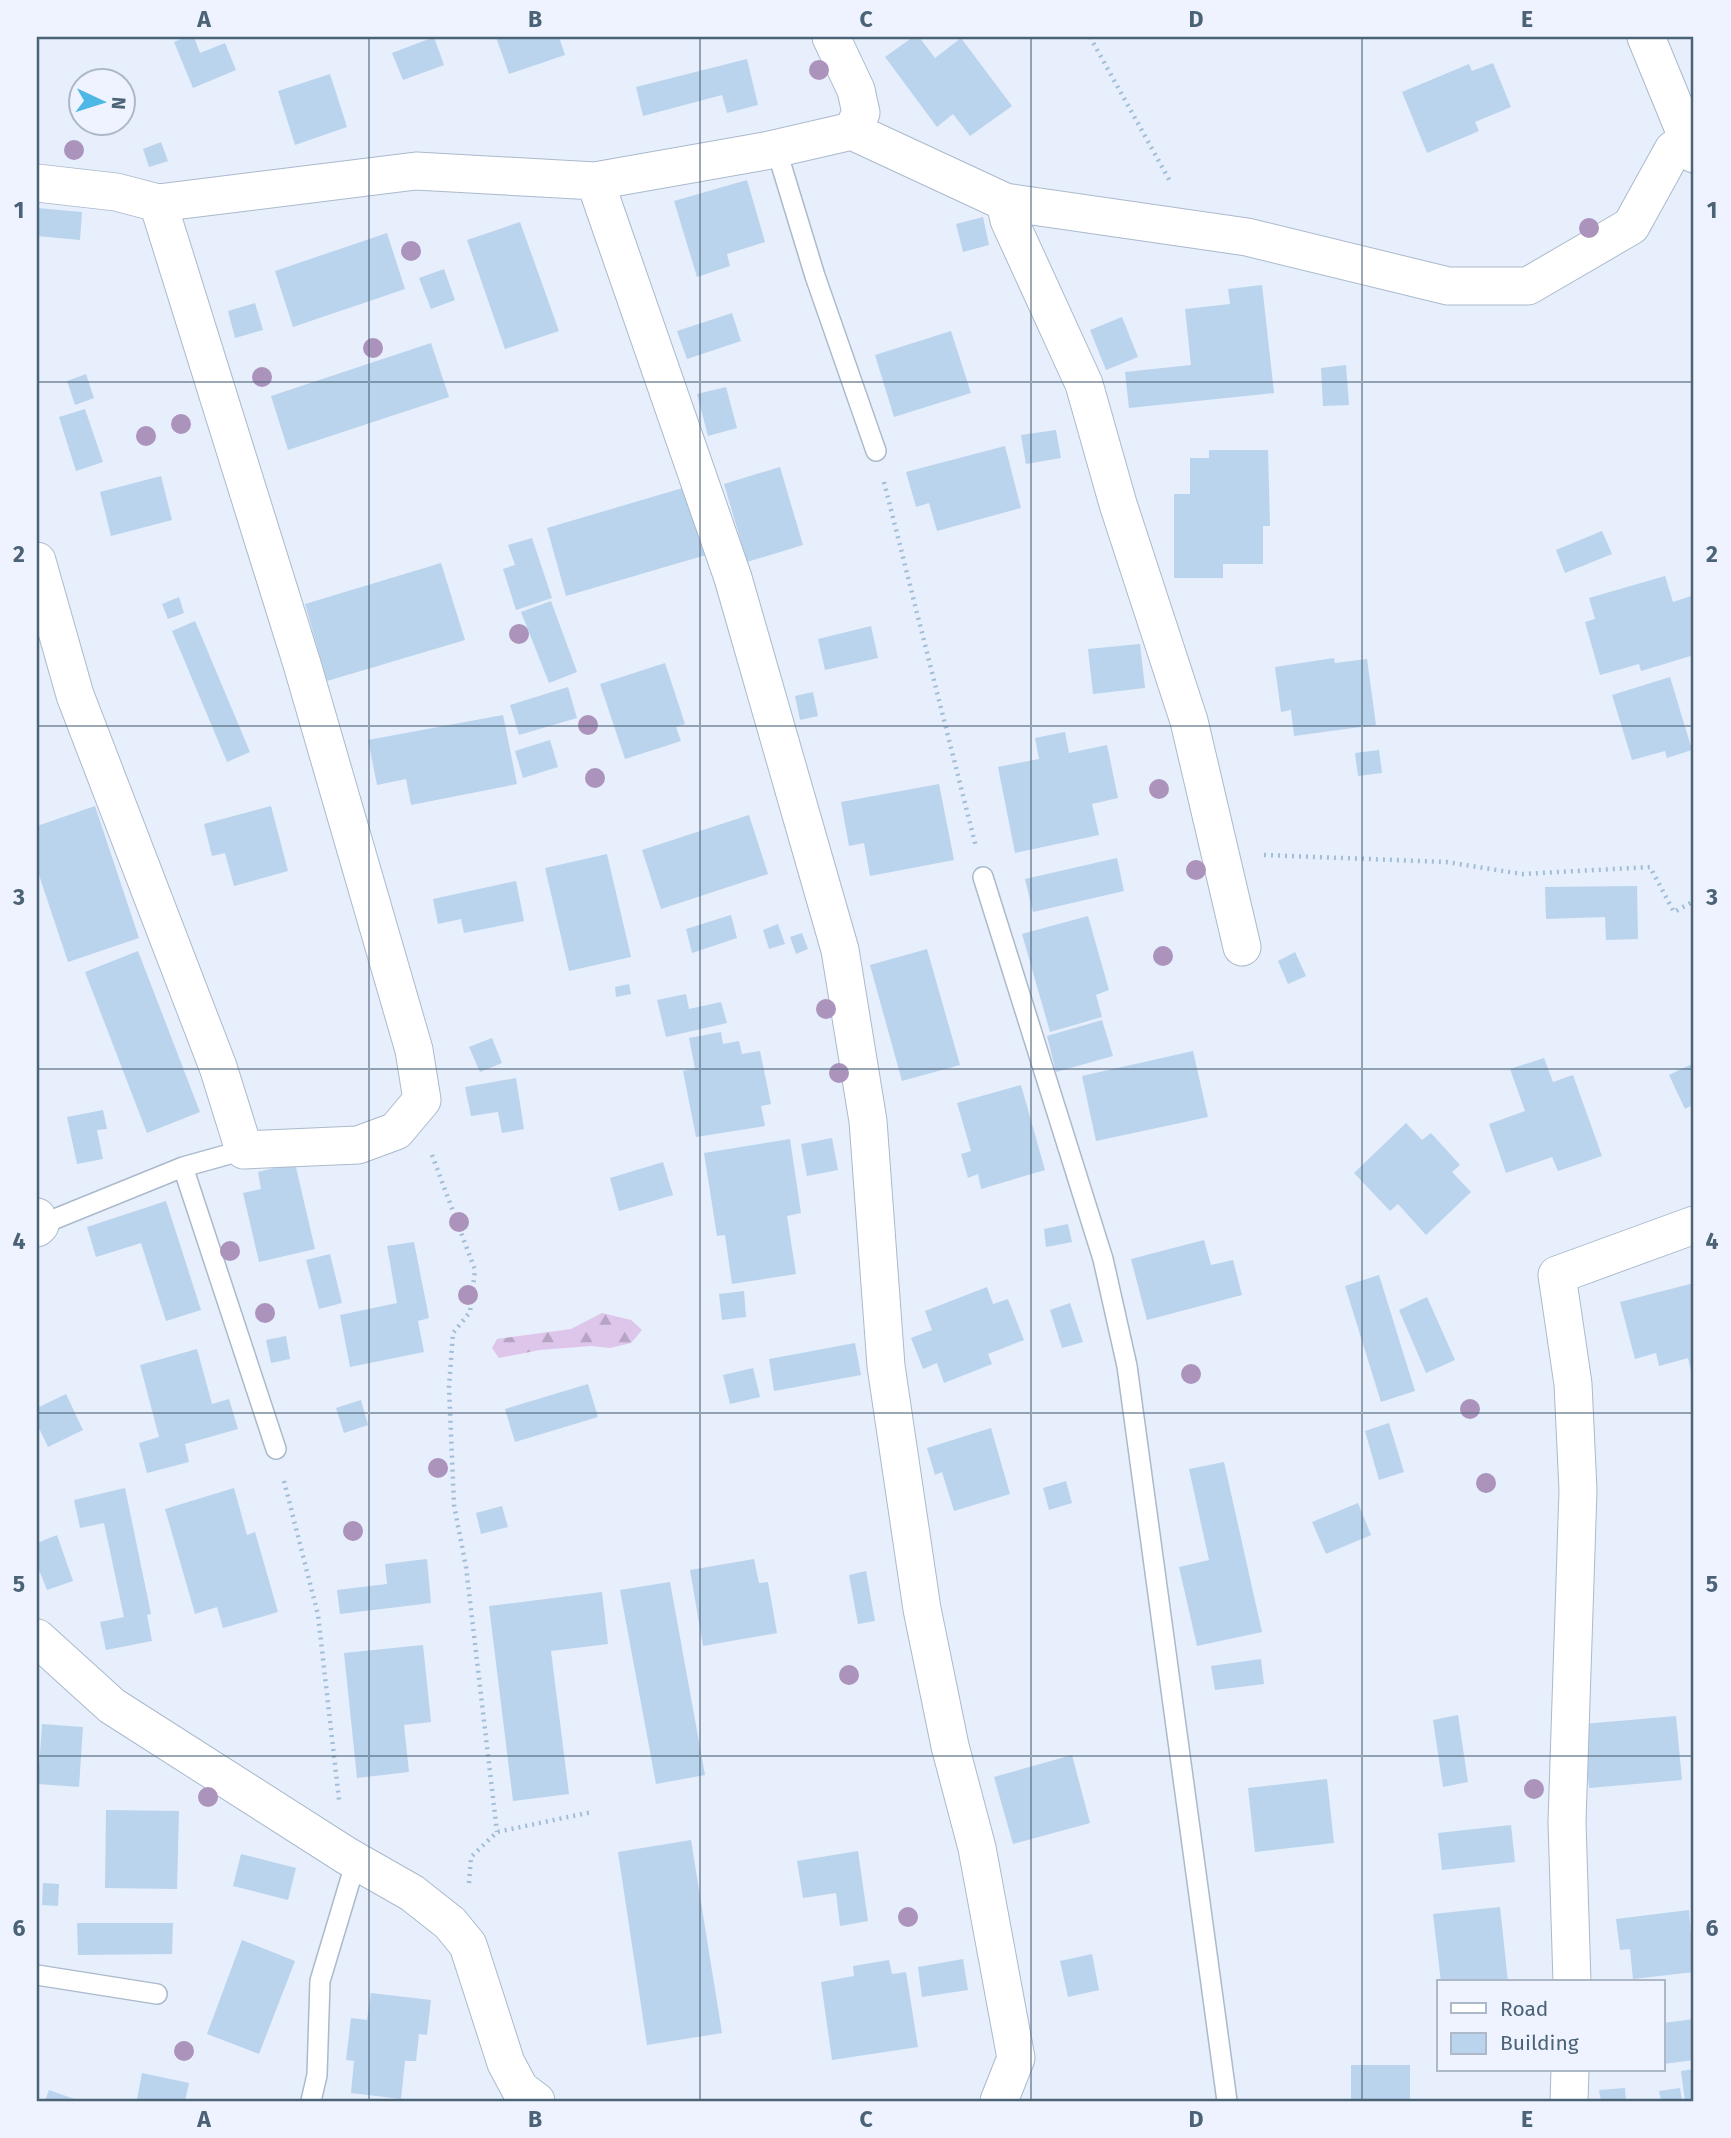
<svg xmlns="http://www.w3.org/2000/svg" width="1731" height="2138" font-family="'Fira Sans',sans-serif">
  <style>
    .forest { fill: url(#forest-firs) }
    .building { fill: #bad4ed }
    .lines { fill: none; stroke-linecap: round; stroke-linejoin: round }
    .lane-casing { stroke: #aabacc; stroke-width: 22 }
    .street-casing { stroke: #aabacc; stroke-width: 39 }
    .path { stroke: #a1bed7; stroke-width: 4.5; stroke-dasharray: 2 5; stroke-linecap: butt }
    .lane { stroke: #fff; stroke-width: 19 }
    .street { stroke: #fff; stroke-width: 37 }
    .tree { fill: #ab93bc }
    .grid { fill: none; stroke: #4b6376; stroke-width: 2; stroke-opacity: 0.55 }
    .neatline { fill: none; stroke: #4b6376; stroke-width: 2.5 }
    .grid-label { font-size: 23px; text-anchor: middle; font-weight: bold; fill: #4b6376 }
  </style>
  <defs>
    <pattern id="forest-firs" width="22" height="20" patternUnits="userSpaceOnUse" patternTransform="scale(1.75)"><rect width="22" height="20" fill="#dec5ea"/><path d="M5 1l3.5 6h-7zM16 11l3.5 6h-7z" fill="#b6a4c2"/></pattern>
  </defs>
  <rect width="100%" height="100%" fill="#e7eefc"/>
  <!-- forest -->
  <path class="forest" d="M602,1313L631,1320L642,1330L631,1343L610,1348L591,1346L540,1350L499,1358L492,1348L497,1339L571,1329Z"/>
  <!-- building -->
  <path class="building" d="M186,37H194L200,53L225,43L236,70L193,88L174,42Z
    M434,37L444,65L403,80L392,53Z
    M496,37H559L565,55L509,74Z
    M913,37H919L935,58L961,38L1012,106L970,136L953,114L937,127L885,57Z
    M747,59L758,105L727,113L722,95L643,116L636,87Z
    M1493,63L1511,107L1475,122L1479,131L1427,153L1402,92L1469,64L1472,71Z
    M330,74L347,127L295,145L278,91Z
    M161,142L168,161L149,167L143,149Z
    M747,180L765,242L727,254L730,266L697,277L674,201Z
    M37,208L82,212L80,240L37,236Z
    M983,217L989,245L963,252L956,224Z
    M520,222L559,331L505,349L467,240Z
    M387,233L405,289L293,327L275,271Z
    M444,269L455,300L431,309L419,278Z
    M1262,285L1274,393L1129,408L1125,372L1191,365L1185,309L1230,304L1228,289Z
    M255,303L263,330L235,338L228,311Z
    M732,313L741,341L687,359L677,331Z
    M1122,317L1138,357L1106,370L1090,330Z
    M951,331L971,393L894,417L875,355Z
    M431,343L449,397L288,450L271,396Z
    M1346,365L1349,405L1323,406L1321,368Z
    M86,374L94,398L75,405L67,381Z
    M726,387L737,428L708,436L697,394Z
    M85,409L103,462L76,471L59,417Z
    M1056,430L1061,458L1026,464L1021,435Z
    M1005,446L1021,508L937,531L929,503L916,507L906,472Z
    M1209,450H1268L1270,526H1263V564H1223V578H1174V494H1190V458H1209Z
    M780,467L803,545L747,562L724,484Z
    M161,476L172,520L111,536L100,492Z
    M686,487L706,555L566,596L547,528Z
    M1602,531L1612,554L1565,573L1556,550Z
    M532,538L552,598L516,610L503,569L515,565L508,545Z
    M441,563L465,640L327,681L305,604Z
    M1665,576L1673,602L1694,595V655L1641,671L1639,664L1600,675L1585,622L1595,619L1589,598Z
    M179,597L184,613L168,619L162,604Z
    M551,601L577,672L549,683L521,612Z
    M195,621L250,752L227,762L172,631Z
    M871,626L878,658L825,670L818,639Z
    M1140,644L1145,688L1093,694L1088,649Z
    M1334,658L1335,663L1367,659L1376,725L1294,736L1291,710L1281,712L1275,667Z
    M665,663L685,724L676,727L681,741L625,759L600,684Z
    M1670,677L1692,750L1667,758L1665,751L1632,760L1612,695Z
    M568,687L577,718L519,735L510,705Z
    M813,692L818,716L800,720L795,696Z
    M503,715L517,784L411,805L406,779L377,785L368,740Z
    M1065,732L1069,753L1107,745L1118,798L1092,804L1099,835L1015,853L998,767L1039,759L1035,738Z
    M550,740L558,767L523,778L515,751Z
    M1379,750L1382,773L1358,776L1355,753Z
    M939,784L954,860L870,876L864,843L849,846L841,802Z
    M95,806L139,938L68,962L37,869V826Z
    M271,806L288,871L234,886L225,853L212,856L204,824Z
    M749,815L768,874L661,909L642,850Z
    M607,854L631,957L569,971L545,868Z
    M1117,858L1124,891L1033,912L1025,879Z
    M516,881L524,921L464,933L461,919L438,924L433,899Z
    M1637,886L1638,939L1606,940L1605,917L1546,919L1545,887Z
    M731,915L737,938L692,953L686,929Z
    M1088,916L1109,990L1096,995L1102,1017L1050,1032L1022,934Z
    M778,924L785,944L769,949L763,930Z
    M802,933L808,949L796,954L790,937Z
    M927,949L960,1065L902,1081L870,965Z
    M138,951L200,1112L147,1133L85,972Z
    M1295,952L1306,976L1288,984L1278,961Z
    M629,984L631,994L616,997L615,987Z
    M686,994L689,1009L721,1002L727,1023L666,1037L657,1000Z
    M1102,1020L1113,1056L1056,1072L1047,1036Z
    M721,1032L723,1044L739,1041L742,1054L760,1051L771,1104L761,1106L765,1126L696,1137L683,1071L695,1069L689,1038Z
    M492,1038L502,1063L480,1072L469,1047Z
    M1193,1051L1208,1117L1096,1141L1082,1076Z
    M1544,1058L1553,1082L1573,1075L1602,1156L1558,1171L1552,1157L1506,1173L1489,1124L1525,1111L1510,1069Z
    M1694,1063V1104L1685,1109L1669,1075Z
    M516,1078L524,1129L502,1133L498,1112L471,1116L465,1087Z
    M1021,1085L1045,1170L981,1189L978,1174L968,1178L961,1154L971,1151L957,1103Z
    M103,1110L107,1129L97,1130L103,1159L77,1164L67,1117Z
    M1406,1123L1422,1140L1431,1133L1460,1165L1452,1172L1471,1192L1426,1235L1398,1204L1390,1211L1354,1173Z
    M832,1138L838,1170L807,1176L801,1144Z
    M790,1139L801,1213L787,1216L796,1274L732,1284L725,1235L717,1236L704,1153Z
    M663,1162L673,1195L619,1211L610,1178Z
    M295,1163L315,1249L259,1262L243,1193L261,1189L258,1172Z
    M166,1201L201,1310L166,1321L141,1243L96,1257L87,1227Z
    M1068,1224L1072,1242L1046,1247L1044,1229Z
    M1204,1240L1211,1265L1233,1260L1242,1295L1147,1320L1131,1259Z
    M414,1242L429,1318L418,1321L424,1352L350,1367L340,1315L397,1303L387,1246Z
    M330,1254L342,1303L319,1309L306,1260Z
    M1379,1275L1415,1391L1381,1402L1345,1286Z
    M1694,1283V1371H1691L1688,1358L1659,1366L1656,1353L1635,1359L1620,1302Z
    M987,1287L993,1304L1008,1299L1024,1340L988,1354L992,1364L944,1383L937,1363L923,1369L911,1338L932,1330L925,1311Z
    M744,1291L746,1317L722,1320L719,1294Z
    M1427,1297L1455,1360L1426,1373L1399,1310Z
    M1070,1303L1083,1342L1062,1348L1050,1310Z
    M286,1336L290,1359L271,1363L266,1340Z
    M855,1343L861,1375L774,1391L769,1359Z
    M197,1349L212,1404L229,1399L238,1429L185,1444L189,1462L147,1473L139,1443L159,1437L140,1365Z
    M753,1368L760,1397L730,1404L723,1375Z
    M588,1384L598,1417L515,1442L505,1409Z
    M66,1394L83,1430L48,1447L37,1424V1408Z
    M361,1400L368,1425L344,1433L336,1408Z
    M1389,1423L1404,1472L1379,1480L1365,1431Z
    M991,1428L1010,1494L954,1511L942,1472L935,1475L927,1448Z
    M1224,1462L1262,1632L1197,1646L1179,1567L1209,1560L1189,1469Z
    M1066,1481L1072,1503L1049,1510L1043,1488Z
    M125,1488L151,1614L147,1615L152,1641L106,1650L100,1622L124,1617L104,1523L80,1528L74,1500Z
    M234,1488L247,1535L255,1532L278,1612L223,1628L217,1607L195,1614L165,1509Z
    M1358,1503L1371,1535L1326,1554L1312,1522Z
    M502,1506L508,1527L481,1534L476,1513Z
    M57,1535L73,1581L47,1590L37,1565V1543Z
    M427,1559L431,1603L340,1614L337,1590L387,1584L385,1564Z
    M754,1559L759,1583L768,1582L777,1633L703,1646L690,1570Z
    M866,1571L875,1621L858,1624L849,1575Z
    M670,1582L705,1775L656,1784L620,1590Z
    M602,1592L608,1644L551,1651L569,1794L513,1801L489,1606Z
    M423,1645L431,1722L404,1725L409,1772L357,1778L344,1653Z
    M1261,1659L1264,1684L1215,1690L1211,1666Z
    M1458,1715L1468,1782L1443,1787L1433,1720Z
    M1676,1716L1682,1780L1589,1788L1583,1724Z
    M42,1724L83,1727L79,1787L38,1784Z
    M1072,1755L1090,1823L1013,1844L994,1777Z
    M1327,1779L1334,1843L1255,1852L1248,1788Z
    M106,1810L179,1811L177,1889L105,1888Z
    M1511,1825L1515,1862L1442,1870L1438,1833Z
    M691,1840L722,2033L647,2045L618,1852Z
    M858,1851L868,1921L840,1926L836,1893L803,1898L797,1861Z
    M241,1854L296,1868L288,1900L233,1886Z
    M43,1883L59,1884L58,1906L42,1905Z
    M1500,1907L1508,1982H1441L1433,1914Z
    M1689,1910L1694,1972L1633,1979L1630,1949L1620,1950L1616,1919Z
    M77,1923H173L172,1954L78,1955Z
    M242,1940L295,1961L259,2054L207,2034Z
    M1092,1954L1099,1990L1068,1997L1060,1961Z
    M963,1959L968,1990L922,1997L918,1967Z
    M889,1960L892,1974L906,1972L918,2047L832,2060L821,1982L854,1976L853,1966Z
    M371,1993L431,2000L427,2035L419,2034L416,2061H405L401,2099L351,2093L354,2061L346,2060L351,2018L367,2020Z
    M1694,2019V2060L1663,2064V2023Z
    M1351,2065H1410V2101H1351Z
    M1694,2069V2101H1685L1681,2071Z
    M142,2073L189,2083L185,2101L137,2099Z
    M1625,2088L1626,2101H1601L1599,2090Z
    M1680,2088L1682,2101H1661L1659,2091Z
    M49,2090L80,2101H45Z"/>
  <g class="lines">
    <!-- lane casing -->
    <g class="lane-casing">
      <path id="lane" d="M776,148L815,276L876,451
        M983,877L1103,1259L1127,1366L1227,2101
        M183,1167L276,1449
        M40,1225L183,1167L244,1150
        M37,1975L157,1994
        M311,2101L317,2075L320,1981L356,1861"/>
    </g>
    <!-- street casing -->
    <g class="street-casing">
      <path id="street" d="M831,37L856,90L861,113L852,131
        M1646,37L1694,154
        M595,181L733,578L840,950L868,1121L886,1366L922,1609L950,1746L977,1848L1016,2058L999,2101
        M37,183L116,192L158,203L416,171L595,181L765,151L852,131L1005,202L1247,237L1448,286H1528L1631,226L1673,150L1686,140
        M1005,202L1009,220L1084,384L1118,504L1189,721L1242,947
        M37,561L75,695L218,1067L244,1150L358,1145L396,1131L422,1100L414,1050L302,664L158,203
        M37,1217L40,1225L37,1228
        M37,1638L112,1706L347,1856L412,1893L450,1923L468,1945L506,2063L520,2089L536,2101
        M1572,1982L1567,1822L1578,1490L1573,1384L1557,1275L1694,1225
        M1569,2101L1570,2070"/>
    </g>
    <!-- path -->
    <path class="path" d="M1090,37L1171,183
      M884,482L976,847
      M1264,855L1446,862L1522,874L1650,867L1674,912L1694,901
      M432,1155L475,1270L470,1312L453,1333L449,1387L454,1505L466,1567L497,1832
      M284,1481L318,1615L339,1800
      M469,1883L471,1857L497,1832L592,1812"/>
    <!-- lane -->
    <use href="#lane" class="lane"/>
    <!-- street -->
    <use href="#street" class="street"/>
  </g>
  <!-- trees -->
  <g class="tree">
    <circle cx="819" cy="70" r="10"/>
    <circle cx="74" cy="150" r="10"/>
    <circle cx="1589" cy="228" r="10"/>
    <circle cx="411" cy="251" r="10"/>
    <circle cx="373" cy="348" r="10"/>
    <circle cx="262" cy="377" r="10"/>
    <circle cx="181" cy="424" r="10"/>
    <circle cx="146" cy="436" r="10"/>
    <circle cx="519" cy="634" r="10"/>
    <circle cx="588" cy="725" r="10"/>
    <circle cx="595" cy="778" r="10"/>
    <circle cx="1159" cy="789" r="10"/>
    <circle cx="1196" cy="870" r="10"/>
    <circle cx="1163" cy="956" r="10"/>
    <circle cx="826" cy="1009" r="10"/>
    <circle cx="839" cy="1073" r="10"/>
    <circle cx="459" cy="1222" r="10"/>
    <circle cx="230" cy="1251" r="10"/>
    <circle cx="468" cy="1295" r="10"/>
    <circle cx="265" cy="1313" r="10"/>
    <circle cx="1191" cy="1374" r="10"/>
    <circle cx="1470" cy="1409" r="10"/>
    <circle cx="438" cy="1468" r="10"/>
    <circle cx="1486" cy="1483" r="10"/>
    <circle cx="353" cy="1531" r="10"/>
    <circle cx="849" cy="1675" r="10"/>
    <circle cx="1534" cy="1789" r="10"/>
    <circle cx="208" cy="1797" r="10"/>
    <circle cx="908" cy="1917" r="10"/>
    <circle cx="184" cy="2051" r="10"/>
  </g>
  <!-- grid -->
  <path class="grid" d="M369,37V2101M700,37V2101M1031,37V2101M1362,37V2101M37,382H1694M37,726H1694M37,1069H1694M37,1413H1694M37,1756H1694"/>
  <!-- border -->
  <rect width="1731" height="2138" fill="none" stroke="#eef3ff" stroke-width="77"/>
  <!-- legend -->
  <rect x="1437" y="1980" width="228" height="91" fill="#eef3ff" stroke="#adb9c8" stroke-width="2"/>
  <rect x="1451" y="2003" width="35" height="10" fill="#ffffff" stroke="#adb9c8" stroke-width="2"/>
  <text x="1500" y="2016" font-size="21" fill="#4b6376">Road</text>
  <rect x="1451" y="2033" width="35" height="21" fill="#bad4ed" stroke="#adb9c8" stroke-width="2"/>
  <text x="1500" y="2050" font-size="21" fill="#4b6376">Building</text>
  <!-- north arrow -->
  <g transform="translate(102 102) rotate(94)"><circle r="33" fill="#eef3ff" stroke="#adb9c8" stroke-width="2"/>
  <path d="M0-5L12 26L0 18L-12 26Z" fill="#4db7e5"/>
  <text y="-10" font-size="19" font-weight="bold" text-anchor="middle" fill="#4b6376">N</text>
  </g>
  <rect x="38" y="38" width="1654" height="2062" class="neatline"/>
  <g class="grid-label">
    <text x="204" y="27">A</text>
    <text x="535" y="27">B</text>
    <text x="866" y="27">C</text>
    <text x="1196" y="27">D</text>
    <text x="1527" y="27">E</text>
    <text x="19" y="218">1</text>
    <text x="1712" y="218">1</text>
    <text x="19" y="562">2</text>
    <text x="1712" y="562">2</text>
    <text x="19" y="905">3</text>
    <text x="1712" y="905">3</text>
    <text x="19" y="1249">4</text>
    <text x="1712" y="1249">4</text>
    <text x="19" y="1592">5</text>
    <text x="1712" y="1592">5</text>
    <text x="19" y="1936">6</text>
    <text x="1712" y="1936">6</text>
    <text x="204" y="2127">A</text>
    <text x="535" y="2127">B</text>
    <text x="866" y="2127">C</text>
    <text x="1196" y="2127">D</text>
    <text x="1527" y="2127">E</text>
  </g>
</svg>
